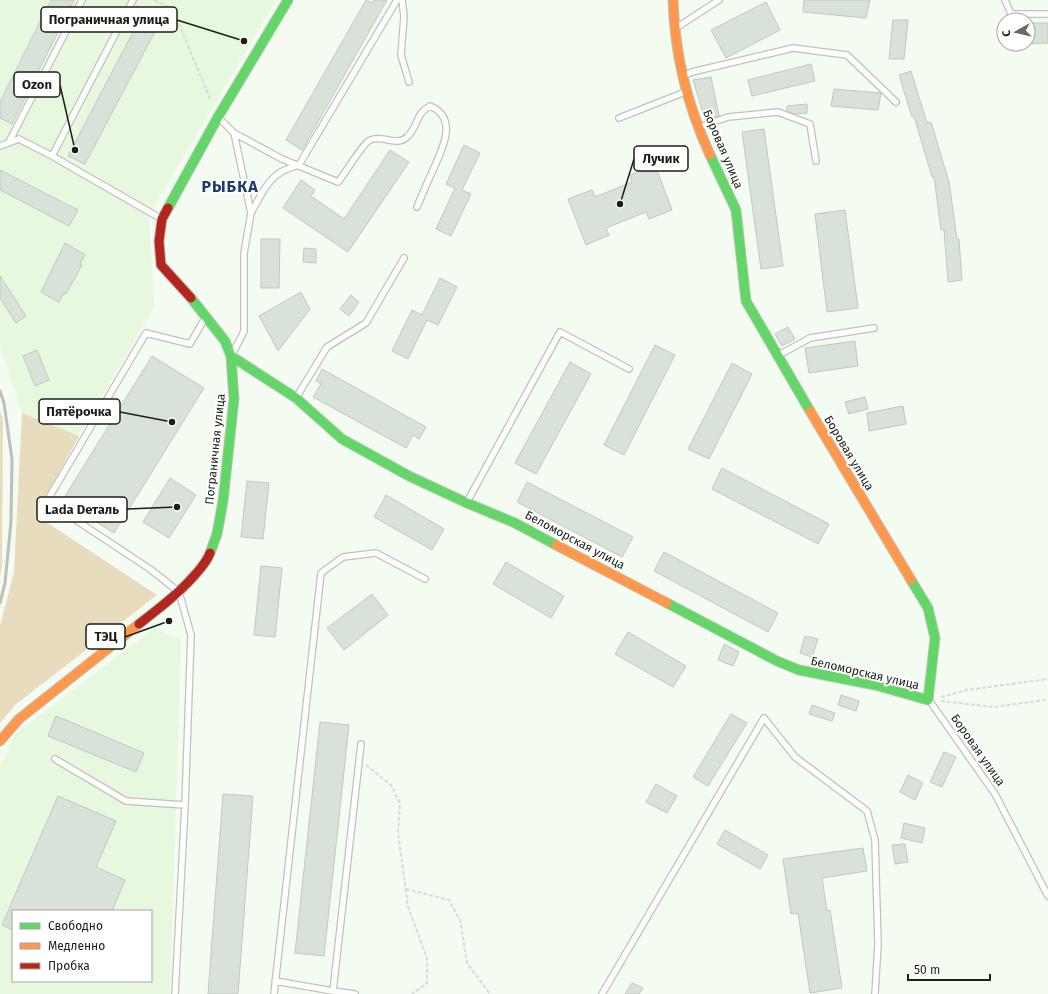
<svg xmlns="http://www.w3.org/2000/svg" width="1048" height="994" font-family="'Fira Sans',sans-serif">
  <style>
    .built { fill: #e8f8de; fill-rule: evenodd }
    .green { fill: #e7dcbe }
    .building { fill: #d8e2d9; stroke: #c0c9c0 }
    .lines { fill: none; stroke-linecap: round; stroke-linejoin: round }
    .lane-casing { stroke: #bdc4b9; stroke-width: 8 }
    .fast-casing { stroke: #bdc4b9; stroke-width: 11 }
    .slow-casing { stroke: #bdc4b9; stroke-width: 11 }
    .jam-casing { stroke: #bdc4b9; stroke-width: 11 }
    .path { stroke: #d8dbd6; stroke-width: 2; stroke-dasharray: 4 2; stroke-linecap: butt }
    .lane { stroke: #fdfefd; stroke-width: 5.5 }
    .fast { stroke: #63d668; stroke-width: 9 }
    .slow { stroke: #ff974d; stroke-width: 9 }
    .jam { stroke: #b3261e; stroke-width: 9 }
    .rail { stroke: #bdbfbb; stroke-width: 3 }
    .labels { text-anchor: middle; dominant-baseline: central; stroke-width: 4; stroke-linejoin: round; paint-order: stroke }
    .street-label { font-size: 12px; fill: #192015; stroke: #fff }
    .district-label { font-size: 16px; font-weight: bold; letter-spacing: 1px; fill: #1f3a70; stroke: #fff }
    .leader { fill: none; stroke: #192015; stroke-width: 1.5 }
    .callout-dot { fill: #192015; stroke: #fff; stroke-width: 1.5 }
    .callout { fill: #fff; stroke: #192015; stroke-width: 1.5 }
    .callout-label { font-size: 13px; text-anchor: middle; font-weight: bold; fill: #192015 }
  </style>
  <rect width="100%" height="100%" fill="#f4fbf0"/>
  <!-- built -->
  <path class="built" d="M0,0H276L149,215L154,307L79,436L22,413L0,347Z
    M153,629L181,639L170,993V994H0V766L15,734ZM13,911H151V981H13Z"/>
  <!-- green -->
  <path class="green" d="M0,411L3,419L2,567L0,576Z
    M22,413L79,436L41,505L43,520L157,595L15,705L0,723V626L14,572Z"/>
  <!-- building -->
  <path class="building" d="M51,0H74L12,124L0,118V102Z
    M366,0L372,3L374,0H387L302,150L286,140Z
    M804,0H870L866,18L803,12Z
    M766,2L780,30L726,58L711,30Z
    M143,13L160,22L85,164L68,156Z
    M893,20H908L904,59H889Z
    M1028,23H1048V43L1028,44Z
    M811,64L815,81L752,96L748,80Z
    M911,71L927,123L931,122L949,182L957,239H959L962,280L948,282L944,230H941L934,177H932L914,116L912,117L899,75Z
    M711,77L719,116L705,120L693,80Z
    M834,89L881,93L878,110L831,106Z
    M807,104V113L795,114L787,111V106Z
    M764,129L783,266L761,269L742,132Z
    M464,145L480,153L462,190L471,194L451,236L436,229L455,188L446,184Z
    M390,150L409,162L348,252L283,208L301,180L315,190L311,196L344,219Z
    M655,165L672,210L649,219L646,212L606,228L609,235L586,245L568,199L592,190L595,197L632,182L630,175Z
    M0,170L78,210L69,226L0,190Z
    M845,210L858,308L827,312L815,214Z
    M261,239H280L279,288H261Z
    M65,243L85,255L80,264L82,265L66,294L64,293L59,302L41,292Z
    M304,248L316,249V263L303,262Z
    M0,276L26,316L16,323L0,298Z
    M440,278L457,287L438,325L427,320L408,359L392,351L412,310L422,315Z
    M301,292L310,309L278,351L259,316Z
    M351,295L359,302L349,316L340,309Z
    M788,327L795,339L782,346L775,334Z
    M855,341L858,366L809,373L805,348Z
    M655,345L675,355L624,455L604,445Z
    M37,350L49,380L35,386L23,356Z
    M152,356L204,388L114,533L62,501Z
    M570,362L591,374L536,474L515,463Z
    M732,363L752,374L709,459L688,449Z
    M322,369L426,427L419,439L413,435L406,448L313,397L321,384L316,381Z
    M865,397L868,409L849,414L845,402Z
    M903,406L906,424L869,431L867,413Z
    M722,468L829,524L818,544L712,489Z
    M170,478L196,495L169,538L143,522Z
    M247,481L269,483L263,539L241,537Z
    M527,482L633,537L622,557L517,502Z
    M386,495L444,529L432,550L374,517Z
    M664,552L778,613L768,632L654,571Z
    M506,562L564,596L551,618L493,584Z
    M261,566L282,568L275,637L254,635Z
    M372,594L388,615L344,650L327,628Z
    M628,632L686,666L673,687L615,654Z
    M805,636L818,639L812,657L800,653Z
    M724,644L739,652L733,666L718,660Z
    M841,695L859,701L856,711L838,705Z
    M812,705L835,713L832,721L809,714Z
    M731,714L747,723L708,786L693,777Z
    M56,716L144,753L136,772L48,736Z
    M320,722L349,725L324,956L295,953Z
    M944,752L956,757L942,787L930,782Z
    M908,775L923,783L915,800L900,792Z
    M656,784L677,796L667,813L646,802Z
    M223,794L253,796L238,994H208Z
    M58,796L116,821L96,867L125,880L112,911H13V930L2,925Z
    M904,823L925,828L922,843L901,838Z
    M725,830L768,855L760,869L717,844Z
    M905,844L908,862L895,864L892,845Z
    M863,848L867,871L822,878L827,911L830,910L842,988L810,993L798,913L791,914L783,859Z
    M632,983L643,988L639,994H625Z"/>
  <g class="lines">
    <!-- lane casing -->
    <g class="lane-casing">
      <path id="lane" d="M402,0L404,16L401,55L409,82
        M1005,0L1011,14H1048
        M676,28L719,0
        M683,76L692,72L793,48L847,55L896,102
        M619,118L685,92
        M220,119L234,133L251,213L244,253V331L233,353
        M700,127L728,117L778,112L810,124L816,161
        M234,133L282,159L338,182C344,175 364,142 370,140C383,134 397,148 408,136C418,126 416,113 430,106C459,118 442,150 433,170C427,183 422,195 417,207
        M9,142L82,0
        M0,146L19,139L52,156L160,218
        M52,156L133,0
        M251,213C259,199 267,180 281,172C286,169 293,167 299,165L397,0
        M777,356L810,338L874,328
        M296,398L327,347L366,323L404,258
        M467,502L560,332L629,369
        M929,700L995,794L1048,896
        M55,759L126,801L185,805
        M275,981L333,991L361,744
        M333,991L355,994
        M175,994L185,805L191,635L179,592L150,569L47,501L146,333L190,344L205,318
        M274,994L321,573L343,557L376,553L425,579
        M602,994L764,718L795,757L867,811L875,840L878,944L875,994"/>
    </g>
    <!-- fast casing -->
    <g class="fast-casing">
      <path id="fast" d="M710,155L736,210L746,301L810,411
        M168,208L218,117L288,0
        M191,298L225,341L231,356L234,399L223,501L217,534L210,553
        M231,356L296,398L342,439L409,476L467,503L515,523L556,545
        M667,603L777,661L799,670L875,685L928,700L935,638L928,608L911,580"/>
    </g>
    <!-- slow casing -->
    <g class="slow-casing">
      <path id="slow" d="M673,0C675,56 687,104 710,155
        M810,411L911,580
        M556,545L667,603
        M0,741L19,719L139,624"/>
    </g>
    <!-- jam casing -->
    <g class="jam-casing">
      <path id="jam" d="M168,208L162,219L159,241L161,265L191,298
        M139,624C161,607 182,591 200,569C204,564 208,559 210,553"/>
    </g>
    <!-- path -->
    <path class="path" d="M154,0L173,10L211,101
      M941,697L967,690L1048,679
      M941,701L994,707L1045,700L1048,699
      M366,765L391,785L400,803L398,833L408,907L427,958V983L412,994
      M406,889L449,900L460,920L467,963L490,994"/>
    <!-- lane -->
    <use href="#lane" class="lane"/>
    <!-- fast -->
    <use href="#fast" class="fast"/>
    <!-- slow -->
    <use href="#slow" class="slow"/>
    <!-- jam -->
    <use href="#jam" class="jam"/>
    <!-- rail -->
    <path class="rail" d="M0,391L4,403L12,459L11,521L5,583L0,603"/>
  </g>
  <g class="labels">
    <!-- street labels -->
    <g class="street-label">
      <text transform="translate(723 149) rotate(67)">Боровая улица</text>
      <text transform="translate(215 449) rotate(-84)">Пограничная улица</text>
      <text transform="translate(849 453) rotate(59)">Боровая улица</text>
      <text transform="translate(575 540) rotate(28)">Беломорская улица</text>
      <text transform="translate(865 673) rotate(13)">Беломорская улица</text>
      <text transform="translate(978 750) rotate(55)">Боровая улица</text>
    </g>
    <!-- district labels -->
    <g class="district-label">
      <text x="230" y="186">РЫБКА</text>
    </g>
  </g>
  <!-- callouts -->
  <path class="leader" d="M244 41L177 20M75 150L60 85M620 204L634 159M172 422L120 412M177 507L127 509M169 621L125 637"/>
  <g class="callout-dot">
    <circle cx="244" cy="41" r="4"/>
    <circle cx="75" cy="150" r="4"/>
    <circle cx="620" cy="204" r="4"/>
    <circle cx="172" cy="422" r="4"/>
    <circle cx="177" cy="507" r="4"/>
    <circle cx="169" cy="621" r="4"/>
  </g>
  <g class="callout">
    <rect x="41" y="7" width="136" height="25" rx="4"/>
    <rect x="14" y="72" width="46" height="25" rx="4"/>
    <rect x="634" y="146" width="54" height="25" rx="4"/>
    <rect x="39" y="399" width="81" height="25" rx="4"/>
    <rect x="37" y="497" width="90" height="25" rx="4"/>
    <rect x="86" y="624" width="39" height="25" rx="4"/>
  </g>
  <g class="callout-label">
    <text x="109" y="24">Пограничная улица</text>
    <text x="37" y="89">Ozon</text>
    <text x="661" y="163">Лучик</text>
    <text x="79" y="416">Пятёрочка</text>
    <text x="82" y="514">Lada Dеталь</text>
    <text x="106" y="641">ТЭЦ</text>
  </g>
  <!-- legend -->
  <rect x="12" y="910" width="140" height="72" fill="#ffffff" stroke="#a3a6a1"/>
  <rect x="20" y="923" width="20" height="6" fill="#63d668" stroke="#a3a6a1"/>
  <text x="48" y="930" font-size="12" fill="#192015">Свободно</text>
  <rect x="20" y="943" width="20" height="6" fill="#ff974d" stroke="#a3a6a1"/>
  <text x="48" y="950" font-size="12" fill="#192015">Медленно</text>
  <rect x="20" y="963" width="20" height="6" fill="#b3261e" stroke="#a3a6a1"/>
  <text x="48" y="970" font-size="12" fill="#192015">Пробка</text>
  <!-- north arrow -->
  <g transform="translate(1016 32) rotate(262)"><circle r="19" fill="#ffffff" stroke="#a3a6a1"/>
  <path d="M0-3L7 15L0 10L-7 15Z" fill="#666d62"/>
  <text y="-6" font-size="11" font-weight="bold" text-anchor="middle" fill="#192015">С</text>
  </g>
  <!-- scale -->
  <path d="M908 974v6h82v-6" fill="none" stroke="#192015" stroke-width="2"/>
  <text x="914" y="974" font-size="12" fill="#192015" stroke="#ffffff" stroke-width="3" paint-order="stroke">50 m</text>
</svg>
